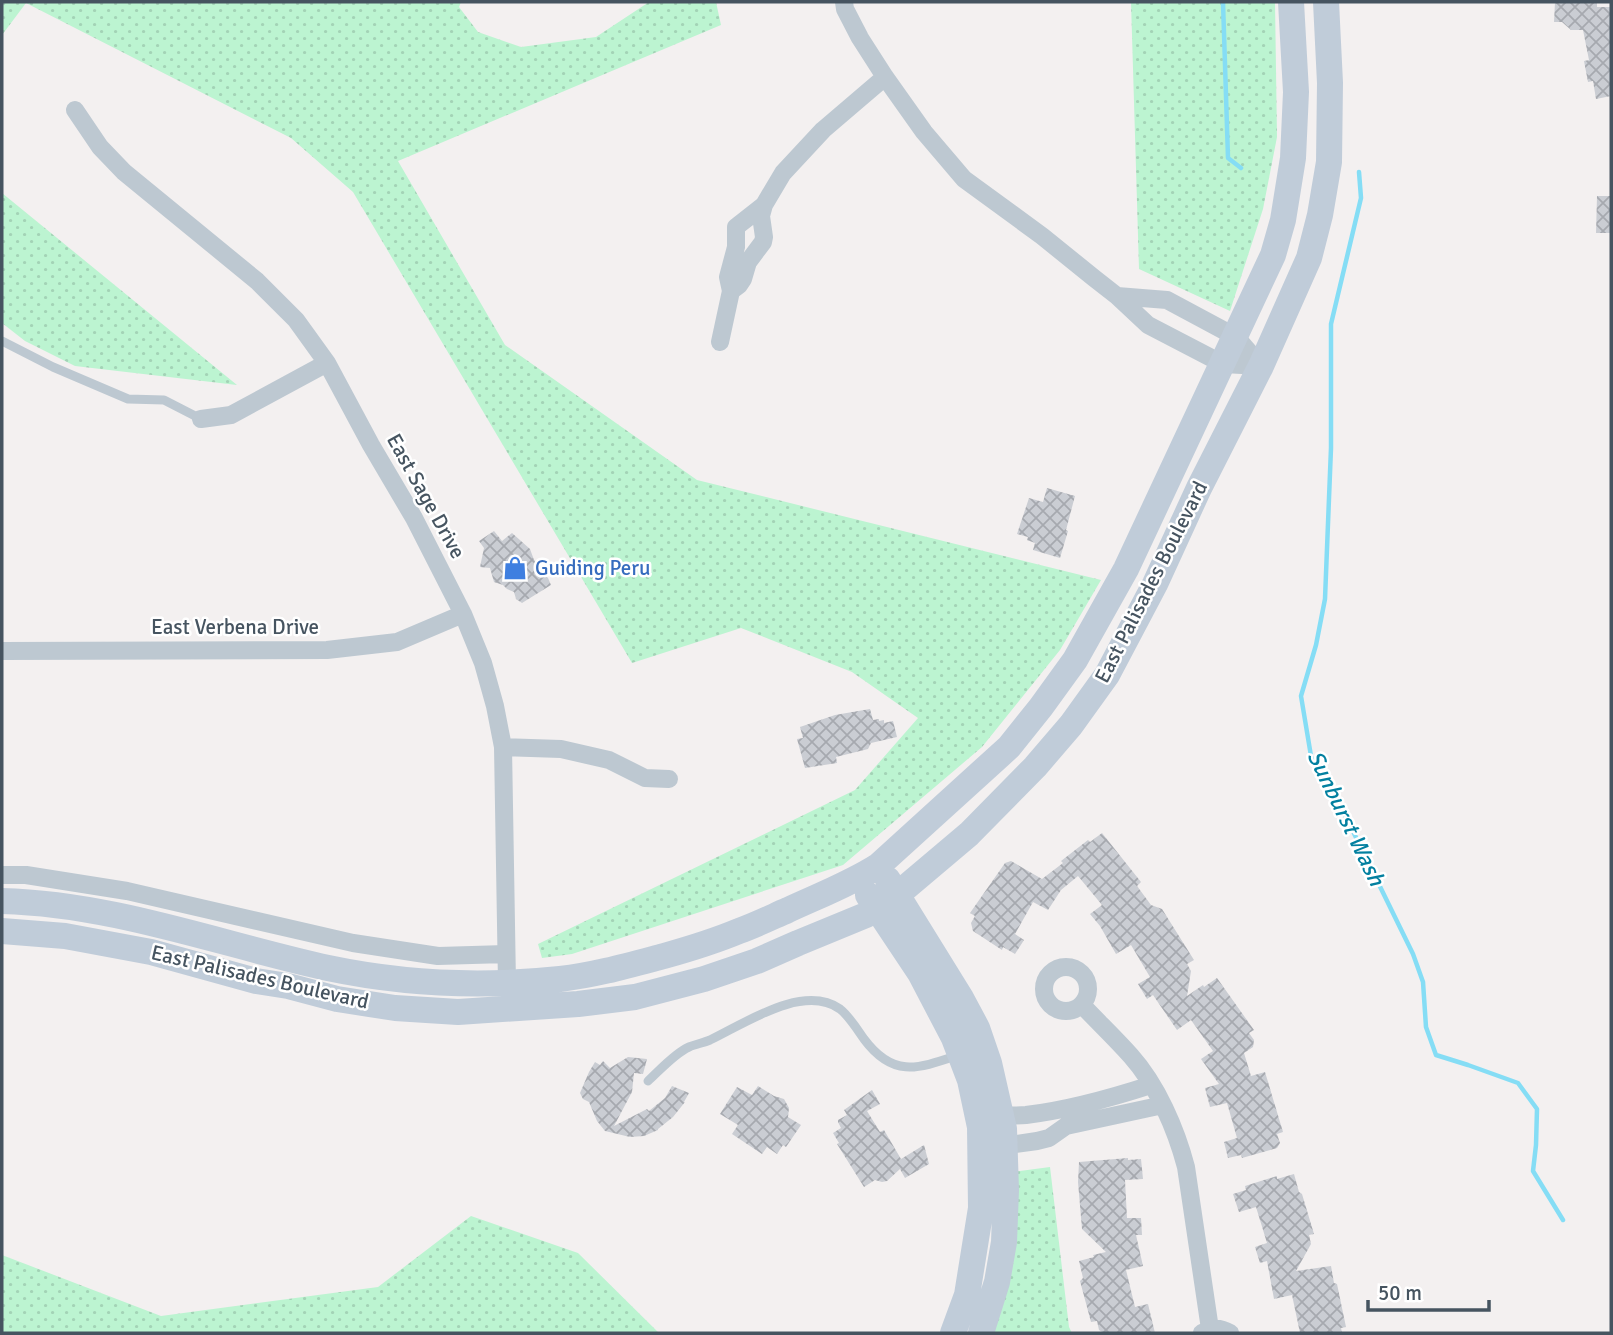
<svg xmlns="http://www.w3.org/2000/svg" width="1613" height="1335" font-family="Signika,sans-serif">
  <style>
    .grass { fill: url(#grass-dots) }
    .lines { fill: none; stroke-linecap: round; stroke-linejoin: round }
    .stream { stroke: #85ddf5; stroke-width: 4.5 }
    .building { fill: url(#building-cross-hatch) }
    .lane { stroke: #bdc8d1; stroke-width: 9 }
    .street { stroke: #bdc8d1; stroke-width: 18 }
    .secondary { stroke: #c0ccd9; stroke-width: 26 }
    .labels { text-anchor: middle; dominant-baseline: central; stroke-width: 5; stroke-linejoin: round; paint-order: stroke }
    .street-label { font-size: 21px; fill: #465460; stroke: #fff }
    .shop-label { font-size: 21px; fill: #366cbe; stroke: #fff; text-anchor: start }
    .water-label { font-size: 23px; font-style: italic; fill: #0380a0; stroke: #fff }
  </style>
  <defs>
    <pattern id="grass-dots" width="8" height="8" patternUnits="userSpaceOnUse" patternTransform="scale(1.75)"><rect width="8" height="8" fill="#bcf4d1"/><path d="M2 2h.1M6 6h.1" fill="none" stroke="#a3d3b6" stroke-width="1.8" stroke-linecap="round"/></pattern>
    <pattern id="building-cross-hatch" width="8" height="8" patternUnits="userSpaceOnUse" patternTransform="scale(1.75)"><rect width="8" height="8" fill="#cacdd3"/><path d="M0 0l8 8M0 8l8-8" fill="none" stroke="#a6a9af"/></pattern>
  </defs>
  <rect width="100%" height="100%" fill="#f3f0f0"/>
  <!-- grass -->
  <path class="grass" d="M2,2H461L459,7L478,32L521,47L596,37L649,2H716L721,25L398,161L505,345L697,480L1101,580L1060,650L982,747L843,865L572,954L542,958L538,944L855,790L918,718L852,672L741,628L632,663L353,192L291,138L26,3L2,35Z
    M1131,2H1275L1277,137L1263,209L1230,311L1139,269Z
    M2,193L237,385L75,366L25,341L2,323Z
    M1050,1167L1069,1327L1072,1333H991L1012,1172Z
    M471,1216L578,1253L659,1333H2V1255L161,1316L378,1287Z"/>
  <g class="lines">
    <!-- stream -->
    <path class="stream" d="M1223,2L1228,158L1241,168
      M1359,172L1361,198L1331,324V448L1325,599L1316,645L1301,696L1311,756L1345,815L1413,954L1423,982L1426,1027L1436,1055L1468,1065L1518,1083L1537,1109L1536,1145L1533,1171L1563,1220"/>
  </g>
  <!-- building -->
  <path class="building" d="M1555,2H1597V7H1611V96L1596,99L1593,81L1588,82L1584,61L1589,60L1583,30H1571L1562,22H1554Z
    M1597,196H1611V233H1596Z
    M1047,488L1075,496L1066,530L1068,531L1060,558L1033,550L1035,543L1027,540L1028,537L1017,534L1029,498L1043,502Z
    M494,531L502,541L512,533L530,549L534,560L539,564L541,571L548,578L551,585L522,603L516,599L514,592L507,589L503,585L494,582L490,568L480,567L484,548L479,541Z
    M870,709L873,720L879,719V721L884,720V723L893,721L897,737L871,743L868,749L836,757L837,763L805,768L797,739L803,738L800,727L835,715Z
    M1102,833L1141,882L1137,886L1151,905L1162,909L1194,960L1187,964L1191,971L1187,996L1203,985L1204,987L1217,978L1254,1030L1249,1033L1254,1040L1253,1047L1244,1053L1251,1076L1265,1072L1283,1132L1277,1134L1280,1143L1277,1148L1242,1158L1241,1155L1228,1158L1224,1142L1237,1138L1227,1103L1210,1107L1205,1088L1219,1084L1201,1059L1213,1051L1191,1020L1177,1030L1153,995L1147,999L1138,984L1150,977L1131,945L1116,954L1100,926L1090,914L1102,905L1078,876L1061,890L1048,910L1033,902L1015,934L1024,940L1015,954L1003,947L1002,950L973,931L971,923L975,916L970,913L1005,863L1011,861L1042,879L1063,863L1061,861L1088,840L1090,842Z
    M628,1057L647,1059L643,1074L634,1073L632,1092L614,1126L647,1109L649,1111L665,1098L672,1086L689,1093L684,1102H685L673,1117L658,1129V1130L644,1136L630,1137L605,1131L597,1121L589,1102L583,1099L580,1093L589,1072L595,1062L600,1065L603,1061L610,1068Z
    M758,1086L774,1096L784,1099L789,1108L788,1117L801,1125L786,1147L783,1145L777,1154L767,1147L762,1154L732,1134L738,1125L720,1114L737,1087L752,1095Z
    M872,1090L880,1104L867,1111L880,1132L884,1130L901,1159L924,1145L929,1164L905,1178L900,1169L887,1181L882,1182L875,1180L864,1187L837,1144L839,1143L833,1133L841,1128L838,1122V1120L847,1115L844,1110Z
    M1128,1158V1160L1141,1159L1143,1179L1125,1180L1127,1218H1141L1142,1235H1136L1143,1266L1126,1270L1135,1307L1148,1304L1155,1333H1104L1099,1330L1097,1321L1091,1322L1080,1281L1083,1278L1079,1261L1094,1257L1093,1255L1106,1252L1082,1229L1078,1182L1079,1162Z
    M1294,1174L1299,1192L1302,1194L1314,1234L1309,1235L1311,1244L1296,1271L1331,1266L1334,1283L1337,1284L1346,1327L1341,1328L1342,1333H1300L1292,1295L1274,1299L1267,1261L1260,1263L1255,1247L1267,1243L1256,1207L1239,1212L1233,1194L1246,1190L1245,1186L1277,1176V1179Z"/>
  <g class="lines">
    <!-- lane -->
    <path class="lane" d="M2,341L53,367L128,399L164,400L201,419
      M648,1081C659,1071 675,1053 689,1047C696,1044 703,1043 710,1040C744,1024 803,983 840,1009C849,1016 857,1029 864,1039C893,1078 917,1069 959,1055"/>
    <!-- street -->
    <path class="street" d="M844,2L845,9L860,38L885,77L924,132L964,179L1042,236L1094,278L1117,296L1148,325L1223,364L1261,366
      M75,110L100,147L124,172L257,281L296,320L327,363L371,445L414,518L463,614L483,663L495,706L503,747L507,983L509,992
      M731,291L739,285L743,279L748,262L763,242L764,237L761,216L764,205L783,173L823,130L885,77
      M1117,296L1167,300L1236,337L1261,366
      M720,342L731,291L728,277L736,247V227L764,205
      M201,419L231,415L327,363
      M2,651L327,650L397,642L463,614
      M503,747L561,749L609,760L645,778L669,779
      M2,875H26L127,891L353,943L438,956L506,954
      M1044 989a22 22 0 1 1 44 0a22 22 0 1 1-44 0Z
      M1082,1005C1098,1022 1115,1038 1131,1056C1157,1085 1176,1129 1186,1167L1210,1329
      M992,1117C1004,1115 1015,1116 1026,1115C1068,1110 1111,1098 1151,1085
      M995,1147L1037,1141L1049,1138L1066,1126L1163,1105
      M1202,1333C1212,1327 1220,1327 1230,1333"/>
    <!-- secondary -->
    <path class="secondary" d="M888,880L961,998L977,1028L989,1063L1004,1129L1006,1190L1004,1242L997,1282L981,1333
      M868,895L920,973L954,1038L970,1080L980,1127L981,1208L967,1295L953,1333
      M2,901C114,904 219,944 328,968C404,984 484,987 560,979C595,975 630,965 664,956C689,949 715,941 739,931C756,925 772,917 788,910C818,896 850,884 878,866L1009,747L1041,707L1075,660L1126,569L1273,255L1283,220L1293,158L1296,92L1291,2
      M2,931L65,936L151,952L256,981L288,986L337,999L395,1008L458,1012L578,1004L635,997L704,979L757,961L798,943L866,915L898,894L969,834L1035,767L1071,725L1107,675L1155,584L1199,488L1261,366L1309,258L1320,215L1329,162L1330,83L1326,2"/>
  </g>
  <!-- icons -->
  <defs>
    <g id="shop-bare" transform="scale(1.89)"><path d="M-5-2.5h2.3a2.7 3.5 0 0 1 5.4 0H5L5.5 6h-11ZM-1.5-2.5h3a1.5 2.3 0 0 0-3 0Z" fill="#3f7fe0" stroke="#fff" stroke-width="2.5" paint-order="stroke"/></g>
  </defs>
  <g fill-rule="evenodd">
    <use href="#shop-bare" x="515" y="568"/>
  </g>
  <g class="labels">
    <!-- street labels -->
    <g class="street-label">
      <text transform="translate(426 496) rotate(61)">East Sage Drive</text>
      <text transform="translate(1151 582) rotate(-63)">East Palisades Boulevard</text>
      <text x="235" y="627">East Verbena Drive</text>
      <text transform="translate(260 977) rotate(13)">East Palisades Boulevard</text>
    </g>
    <!-- shop labels -->
    <g class="shop-label">
      <text x="535" y="568">Guiding Peru</text>
    </g>
    <!-- water labels -->
    <g class="water-label">
      <text transform="translate(1346 818) rotate(64)">Sunburst Wash</text>
    </g>
  </g>
  <!-- border -->
  <rect width="1613" height="1335" fill="none" stroke="#465460" stroke-width="7"/>
  <!-- scale -->
  <path d="M1368 1300v10h121v-10" fill="none" stroke="#465460" stroke-width="3.5"/>
  <text x="1378" y="1300" font-size="21" fill="#465460" stroke="#ffffff" stroke-width="5" paint-order="stroke">50 m</text>
</svg>
